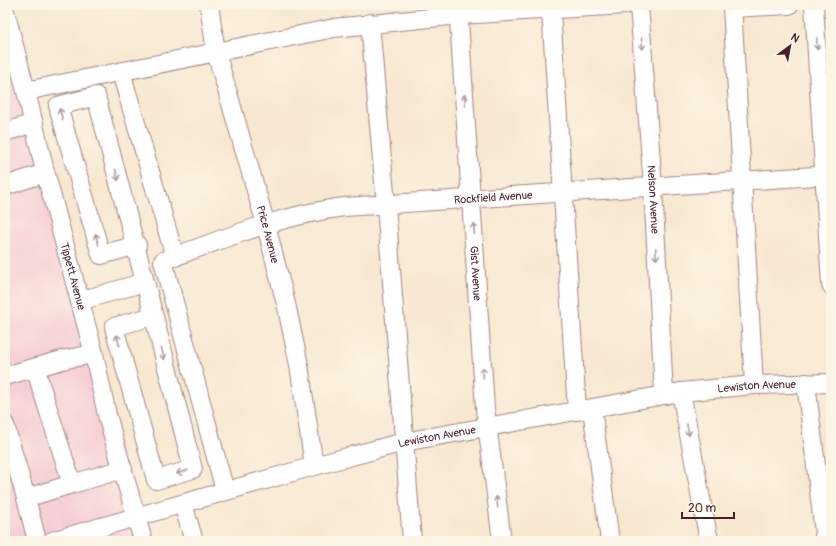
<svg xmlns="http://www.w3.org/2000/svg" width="836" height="546" font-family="Pangolin,sans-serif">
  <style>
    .built { fill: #f6cfd6 }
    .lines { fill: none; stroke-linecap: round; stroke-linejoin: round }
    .minor-casing { stroke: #a1847e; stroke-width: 20 }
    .minor { stroke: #fff; stroke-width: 18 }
    .oneway { stroke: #ae9aa0 }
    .labels { text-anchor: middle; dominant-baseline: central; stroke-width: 3; stroke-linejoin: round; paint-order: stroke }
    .street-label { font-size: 11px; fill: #4a1f2b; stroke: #fcf5e5 }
  </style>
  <rect width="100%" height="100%" fill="#fcf5e5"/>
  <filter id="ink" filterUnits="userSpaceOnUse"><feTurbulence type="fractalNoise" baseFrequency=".025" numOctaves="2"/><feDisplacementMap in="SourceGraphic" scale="8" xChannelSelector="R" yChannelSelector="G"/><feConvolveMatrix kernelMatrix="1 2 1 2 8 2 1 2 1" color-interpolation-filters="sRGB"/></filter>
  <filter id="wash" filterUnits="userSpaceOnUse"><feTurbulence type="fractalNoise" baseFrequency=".012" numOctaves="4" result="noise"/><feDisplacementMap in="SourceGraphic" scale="16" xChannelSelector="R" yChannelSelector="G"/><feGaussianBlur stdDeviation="0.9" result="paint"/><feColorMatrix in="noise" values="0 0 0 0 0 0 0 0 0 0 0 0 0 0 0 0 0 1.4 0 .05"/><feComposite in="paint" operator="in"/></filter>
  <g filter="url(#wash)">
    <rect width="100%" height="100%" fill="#f8e8d1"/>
    <!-- built -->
    <path class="built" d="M5,36L146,541H5Z"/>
  </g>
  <g filter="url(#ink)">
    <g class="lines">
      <!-- minor casing -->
      <g class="minor-casing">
        <g id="minor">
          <path id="s1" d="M209,5L216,52L266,225L287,308L299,365L314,466"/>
          <path id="s2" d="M458,5L485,408L502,541"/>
          <path id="s3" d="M639,5L653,187L664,395"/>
          <path d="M732,5L754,385"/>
          <path d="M814,5L831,285"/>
          <path d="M732,8L789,5"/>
          <path d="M551,10L577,411"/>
          <path id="s4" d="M5,11L26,91L44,167L94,354L107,415L143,541"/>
          <path d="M370,23L386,205L412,541"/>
          <path d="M121,72L175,257"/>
          <path d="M26,91L334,28L459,15L625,5"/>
          <path d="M5,132L34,123"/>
          <path d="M5,186L45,173"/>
          <path d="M137,245L101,255L58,106L96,96L145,282"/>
          <path d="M80,301L145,282L193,469L156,480L114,327L153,316"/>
          <path d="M5,376L66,359L94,354"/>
          <path d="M806,383L825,541"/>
          <path d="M681,392L709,541"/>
          <path d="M592,409L610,541"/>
          <path d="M5,425L26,498L72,484L35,368"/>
          <path d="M72,484L123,469"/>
          <path id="s5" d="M225,491L163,261C222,239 282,215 344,207L831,175"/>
          <path d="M26,498L37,541"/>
          <path d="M183,504L194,541"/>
          <path id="s6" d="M52,541L314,466L404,442L681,392L754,385L831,383"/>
        </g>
      </g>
      <!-- minor -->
      <use href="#minor" class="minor"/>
    </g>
    <!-- one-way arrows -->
    <defs><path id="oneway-shaft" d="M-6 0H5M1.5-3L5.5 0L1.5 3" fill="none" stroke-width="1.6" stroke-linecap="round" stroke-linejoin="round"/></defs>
    <g class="oneway">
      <use href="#oneway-shaft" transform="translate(642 44) rotate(86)"/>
      <use href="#oneway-shaft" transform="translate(817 44) rotate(87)"/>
      <use href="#oneway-shaft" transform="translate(465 100) rotate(-94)"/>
      <use href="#oneway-shaft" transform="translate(61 114) rotate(-106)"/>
      <use href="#oneway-shaft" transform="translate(117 175) rotate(75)"/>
      <use href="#oneway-shaft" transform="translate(474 229) rotate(-94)"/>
      <use href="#oneway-shaft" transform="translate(97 239) rotate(-106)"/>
      <use href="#oneway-shaft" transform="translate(656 254) rotate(87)"/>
      <use href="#oneway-shaft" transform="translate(118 340) rotate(-105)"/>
      <use href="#oneway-shaft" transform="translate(163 354) rotate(76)"/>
      <use href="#oneway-shaft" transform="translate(483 373) rotate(-94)"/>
      <use href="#oneway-shaft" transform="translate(688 430) rotate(79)"/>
      <use href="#oneway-shaft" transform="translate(182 472) rotate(163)"/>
      <use href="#oneway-shaft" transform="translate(497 502) rotate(-97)"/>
    </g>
  </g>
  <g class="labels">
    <!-- street labels -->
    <g class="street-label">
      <text stroke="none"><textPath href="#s5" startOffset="577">Rockfield Avenue</textPath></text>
      <text stroke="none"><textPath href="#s3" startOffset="195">Nelson Avenue</textPath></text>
      <text stroke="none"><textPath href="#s1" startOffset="237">Price Avenue</textPath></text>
      <text stroke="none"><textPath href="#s2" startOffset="269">Gist Avenue</textPath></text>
      <text stroke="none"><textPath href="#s4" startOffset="274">Tippett Avenue</textPath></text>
      <text stroke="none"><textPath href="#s6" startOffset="723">Lewiston Avenue</textPath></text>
      <text stroke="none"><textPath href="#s6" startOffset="399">Lewiston Avenue</textPath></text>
    </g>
  </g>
  <!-- margin -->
  <rect width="836" height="546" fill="none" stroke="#fcf5e5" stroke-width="20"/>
  <!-- north arrow -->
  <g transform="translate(790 46) rotate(32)" stroke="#fcf5e5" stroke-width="3" paint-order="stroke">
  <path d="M0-3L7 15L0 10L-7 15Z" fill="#4a1f2b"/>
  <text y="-6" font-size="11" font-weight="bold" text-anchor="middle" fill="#4a1f2b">N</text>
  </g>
  <!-- scale -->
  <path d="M682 512v6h52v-6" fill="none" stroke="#4a1f2b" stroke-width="2"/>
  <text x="688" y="512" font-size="12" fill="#4a1f2b" stroke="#fcf5e5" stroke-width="3" paint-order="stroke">20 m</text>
</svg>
